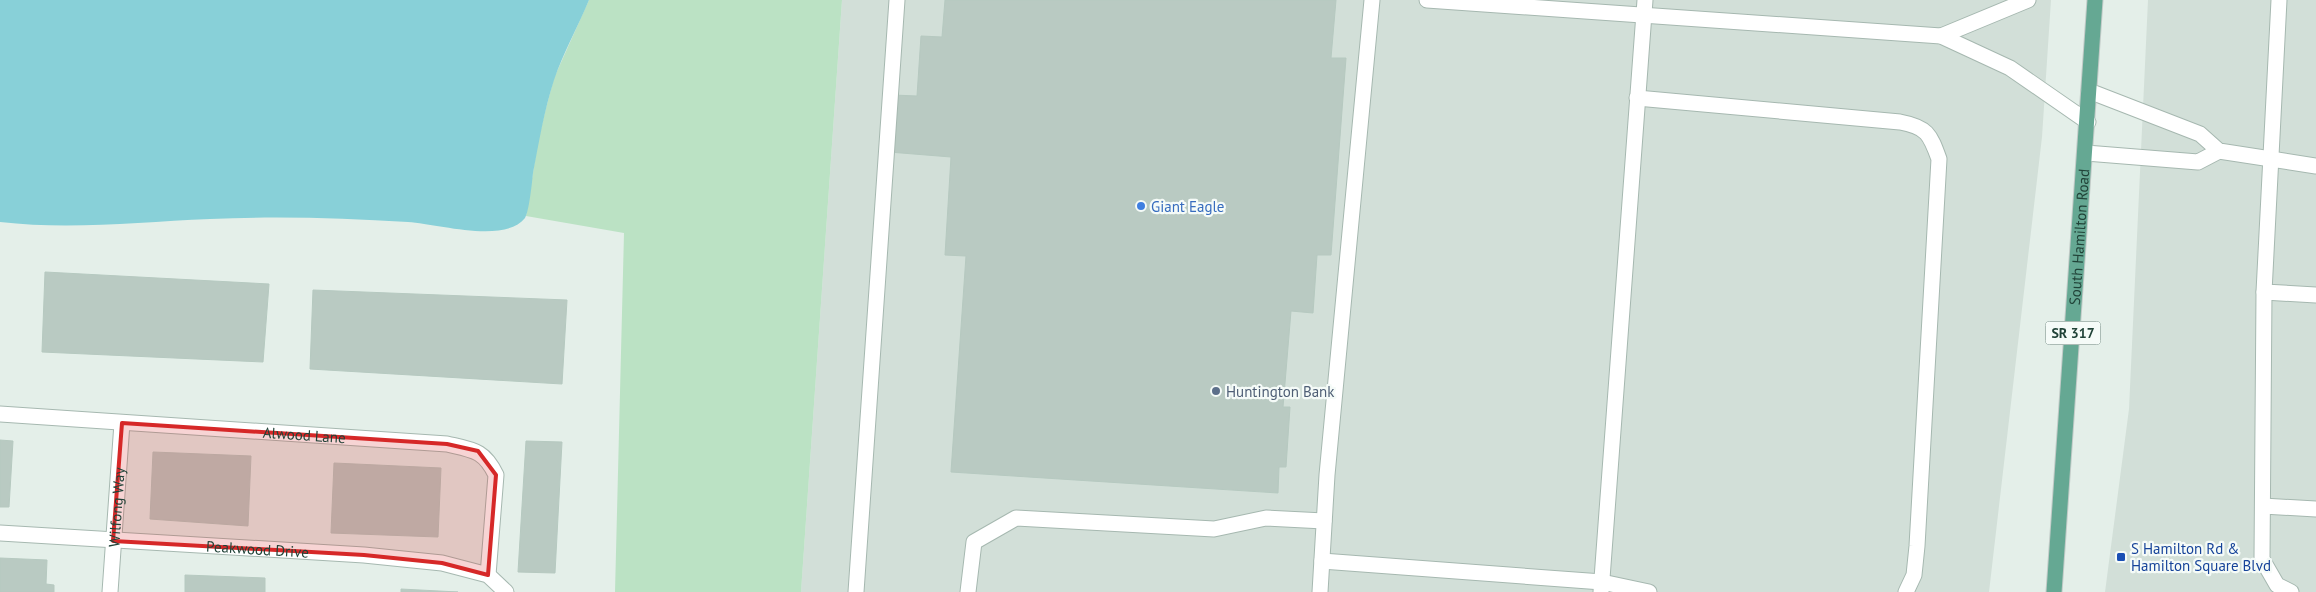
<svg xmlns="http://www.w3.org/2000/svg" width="2316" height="592" font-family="'PT Sans',sans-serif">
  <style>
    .built { fill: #d2dfd8 }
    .green { fill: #bbe2c4 }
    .water { fill: #88d0d8 }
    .building { fill: #b9cac2; stroke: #b6c9c0 }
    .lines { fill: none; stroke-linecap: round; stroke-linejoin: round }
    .minor-casing { stroke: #a6b8b0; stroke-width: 17 }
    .major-casing { stroke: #c1cac7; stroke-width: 17 }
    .minor { stroke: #fff; stroke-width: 15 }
    .major { stroke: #65a893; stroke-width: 15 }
    .marked { fill: #d62828; fill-opacity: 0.2; stroke: #d62828; stroke-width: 4; stroke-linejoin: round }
    .shop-dot { fill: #3f7fe0; stroke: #f5fbf8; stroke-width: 2 }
    .service-dot { fill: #5c6f8a; stroke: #f5fbf8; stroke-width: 2 }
    .transit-dot { fill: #1a4fb4; stroke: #f5fbf8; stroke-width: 2 }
    .labels { text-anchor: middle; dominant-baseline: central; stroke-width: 4.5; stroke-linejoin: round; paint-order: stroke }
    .shield { fill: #f5fbf8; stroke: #617a72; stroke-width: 1 }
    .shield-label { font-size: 14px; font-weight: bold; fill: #214338 }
    .shop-label { font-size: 15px; fill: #366cbe; stroke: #f5fbf8; text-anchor: start }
    .street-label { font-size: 15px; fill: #214338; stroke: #f5fbf8 }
    .service-label { font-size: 15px; fill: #4e5e75; stroke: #f5fbf8; text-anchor: start }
    .transit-label { font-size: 15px; fill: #164399; stroke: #f5fbf8; text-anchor: start }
  </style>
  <rect width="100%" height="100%" fill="#e4efe9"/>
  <!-- built -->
  <path class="built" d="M842,0H2051L2042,137L1989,592H801Z
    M2148,0H2316V592H2105L2129,409Z"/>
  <!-- green -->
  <path class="green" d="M589,0H842L801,592H615L624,233L526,216L538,141L546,108L554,78Z"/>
  <!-- water -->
  <path class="water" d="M0,0H589C578,27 563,53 554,80C544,111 539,142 533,173C532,183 529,212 525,218C505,244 438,224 408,222C342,218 276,216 210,219C140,222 69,230 0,222Z"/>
  <!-- building -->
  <path class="building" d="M945,0H1336L1331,58H1346L1331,255H1317L1313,313L1291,311L1283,407H1290L1286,467H1279L1278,493L951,472L966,256L945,255L951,157L889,152L893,95L917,96L921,36L942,37Z
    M45,272L269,284L263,362L42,352Z
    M313,290L567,300L562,384L310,369Z
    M0,440L13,441L9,507H0Z
    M526,441L562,442L555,573L518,572Z
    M153,452L251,456L248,526L150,519Z
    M334,463L441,468L438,537L331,533Z
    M0,558L47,560L46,584L54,585V592H0Z
    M185,575L265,578V592H185Z
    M401,589L458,592H401Z"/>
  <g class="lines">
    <!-- minor casing -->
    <g class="minor-casing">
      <g id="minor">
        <path d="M1427,0L1941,36L2010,68L2088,122"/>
        <path d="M2279,0L2264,292L2316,295"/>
        <path d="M1941,36L2028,0"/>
        <path d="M2089,91L2200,134L2219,151L2316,166"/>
        <path d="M1637,98L1900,122C1927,127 1930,134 1939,159L1917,546L1914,575L1906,592"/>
        <path d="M2086,153L2198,162L2219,151"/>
        <path d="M2264,292L2262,559L2277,585L2291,592"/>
        <path id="s1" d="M0,414L447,444C473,450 484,450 496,475L488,575"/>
        <path d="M2263,506L2316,509"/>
        <path id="s2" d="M0,533L364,555L442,563L488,575L506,592"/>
        <path d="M1322,561L1602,582L1649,592"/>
        <path id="s3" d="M110,592L122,423"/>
        <path d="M856,592L897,0"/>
        <path d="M968,592L974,542L1016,518L1214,529L1266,518L1324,521"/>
        <path d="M1320,592L1327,475L1372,0"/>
        <path d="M1601,592L1645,0"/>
      </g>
    </g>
    <!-- major casing -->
    <g class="major-casing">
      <g id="major">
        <path id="s4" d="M2054,592L2095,0"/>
      </g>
    </g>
    <!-- minor -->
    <use href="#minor" class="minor"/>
    <!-- major -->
    <use href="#major" class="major"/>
  </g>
  <!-- marked area -->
  <path class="marked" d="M122,423L447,444L478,451L496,475L488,575L442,563L364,555L113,541Z"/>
  <!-- markers -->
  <circle class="shop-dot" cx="1141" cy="206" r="5"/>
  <circle class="service-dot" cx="1216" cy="391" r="5"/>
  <rect class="transit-dot" x="2116" y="552" width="10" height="10" rx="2.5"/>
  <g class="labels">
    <!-- shield labels -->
    <rect class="shield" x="2045.5" y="321.5" width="55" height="23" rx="4"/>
    <g class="shield-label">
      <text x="2073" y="333">SR 317</text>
    </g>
    <!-- shop labels -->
    <g class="shop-label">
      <text x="1151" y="206">Giant Eagle</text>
    </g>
    <!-- street labels -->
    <g class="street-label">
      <text stroke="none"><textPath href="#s4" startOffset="356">South Hamilton Road</textPath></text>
      <text stroke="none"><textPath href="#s1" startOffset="305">Alwood Lane</textPath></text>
      <text stroke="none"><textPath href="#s3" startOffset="85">Wilfong Way</textPath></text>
      <text stroke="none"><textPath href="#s2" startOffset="258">Peakwood Drive</textPath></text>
    </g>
    <!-- service labels -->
    <g class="service-label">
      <text x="1226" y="391">Huntington Bank</text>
    </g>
    <!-- transit labels -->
    <g class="transit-label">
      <text x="2131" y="548">S Hamilton Rd &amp;<tspan x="2131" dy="17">Hamilton Square Blvd</tspan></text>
    </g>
  </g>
</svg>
